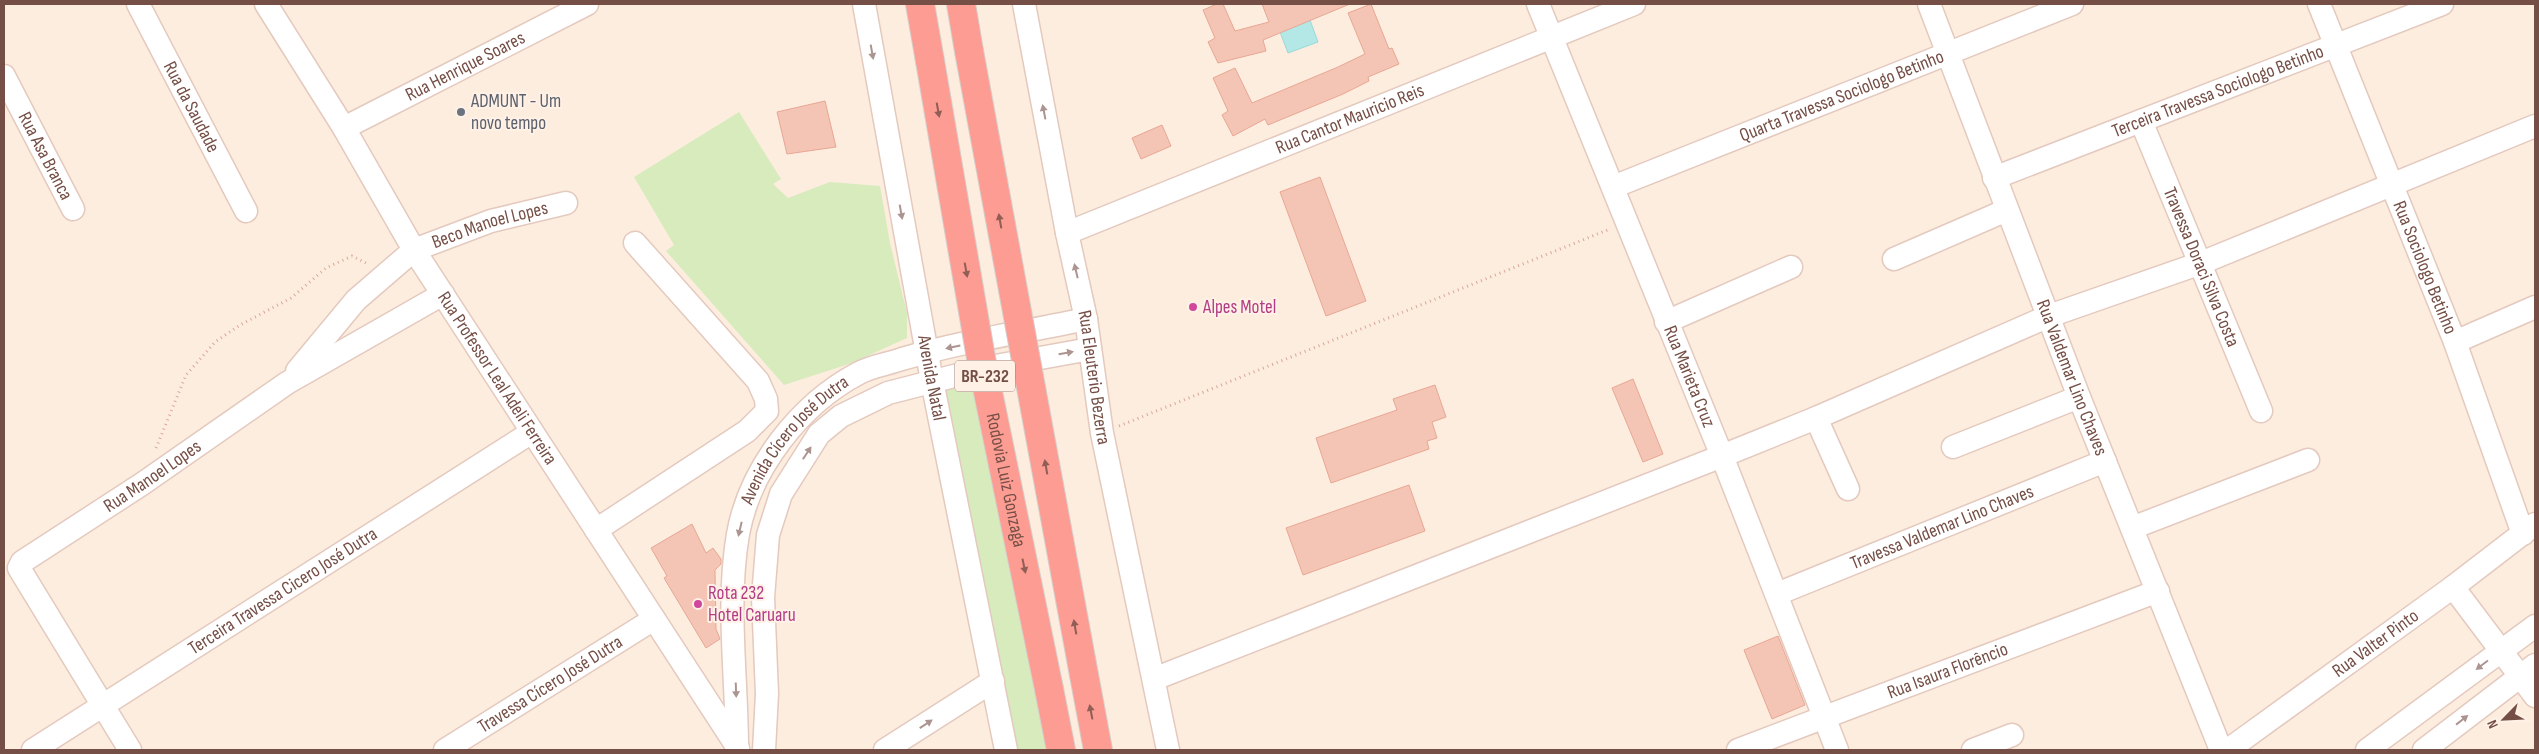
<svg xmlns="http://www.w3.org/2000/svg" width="2539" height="754" font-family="'Sofia Sans Condensed',sans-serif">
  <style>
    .green { fill: #d7ebbd }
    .water { fill: #b3e8e7; stroke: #98dad9 }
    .building { fill: #f4c4b5; stroke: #e8a794 }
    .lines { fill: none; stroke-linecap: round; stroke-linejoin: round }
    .minor-casing { stroke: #e4c9be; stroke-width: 25 }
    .highway-casing { stroke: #d8cecb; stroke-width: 30 }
    .path { stroke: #d9a799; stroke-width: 3; stroke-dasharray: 1 4; stroke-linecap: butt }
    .minor { stroke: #fff; stroke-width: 22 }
    .highway { stroke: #fc9c92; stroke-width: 28 }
    .highway-bridge-casing { stroke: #d8cecb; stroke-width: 30; stroke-linecap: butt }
    .highway-bridge { stroke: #fc9c92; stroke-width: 28 }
    .oneway { fill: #ac9590 }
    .oneway2 { fill: #905e55 }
    .worship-dot { fill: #6b7280; stroke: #fff1e6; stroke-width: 2 }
    .hotel-dot { fill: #d1479c; stroke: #fff1e6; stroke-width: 2 }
    .labels { text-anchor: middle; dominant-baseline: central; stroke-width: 4; stroke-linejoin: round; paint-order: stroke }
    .shield { fill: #fff1e6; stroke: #9e8076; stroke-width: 1 }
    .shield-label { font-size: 18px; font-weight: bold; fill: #754f46 }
    .street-label { font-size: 19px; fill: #754f46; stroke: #fff1e6 }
    .worship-label { font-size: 19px; fill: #5b616d; stroke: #fff1e6; text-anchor: start }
    .hotel-label { font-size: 19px; fill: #b23c85; stroke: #fff1e6; text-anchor: start }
  </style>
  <rect width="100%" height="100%" fill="#fdeddf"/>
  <!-- green -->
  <path class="green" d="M739,112L781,179L773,184L788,198L830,182L880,186L890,243L907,313V338L852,363L784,385L666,251L674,245L634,177Z
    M989,375L1060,750H1018L943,389Z"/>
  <!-- water -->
  <path class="water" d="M1310,20L1318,42L1288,53L1280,32Z"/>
  <!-- building -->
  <path class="building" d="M1217,4H1223L1235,31L1269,22L1262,4H1350L1263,40L1266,51L1218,63L1208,42L1215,38L1203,10Z
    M1371,4L1389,49L1392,48L1399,64L1368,77L1369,81L1343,94L1268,125L1265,119L1233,136L1222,115L1228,111L1213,78L1235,68L1252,103L1338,67L1365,54L1348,13Z
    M825,101L836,147L787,154L777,112Z
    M1162,125L1171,146L1141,159L1132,138Z
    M1320,177L1366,301L1326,316L1280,192Z
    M1633,379L1663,454L1643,462L1612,388Z
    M1435,385L1446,417L1432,422L1437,438L1427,441L1429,449L1331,483L1316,438L1397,410L1393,399Z
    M1409,485L1425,531L1303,575L1286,528Z
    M692,524L706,553L713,548L721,559V564L715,570L716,629L720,639L706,648L664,578L667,576L651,548Z
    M1778,636L1805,705L1772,719L1744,650Z"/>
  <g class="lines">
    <!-- minor casing -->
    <g class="minor-casing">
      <g id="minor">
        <path id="s1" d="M138,4L246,211"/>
        <path id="s2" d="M266,4L344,128L414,250L738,748"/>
        <path id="s3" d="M864,4L932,381L1006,750"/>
        <path id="s4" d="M1024,4L1067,233L1086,319L1102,433L1168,750"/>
        <path id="s5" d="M1538,4L1722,456L1837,750"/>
        <path id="s6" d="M1929,4L2079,397L2221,750"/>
        <path id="s7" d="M2319,4L2455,342L2523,534"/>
        <path id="s8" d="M4,76L73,209"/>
        <path id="s9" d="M2141,121L2261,411"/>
        <path id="s10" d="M344,128L587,4"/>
        <path id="s11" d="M1994,178L2442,4"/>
        <path id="s12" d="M1613,187L2072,4"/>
        <path id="s13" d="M1067,233L1634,4"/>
        <path d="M1894,259L2007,210"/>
        <path d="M1666,322L1791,267"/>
        <path d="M2455,342L2535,307"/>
        <path id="s14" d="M297,371L356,300L414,250L491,221L566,203"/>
        <path d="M1816,418L1848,489"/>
        <path d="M1953,447L2079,397"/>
        <path d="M2132,528L2308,460"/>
        <path d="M596,530L747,431L767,411L766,399L758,381L635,243"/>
        <path d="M2453,587L2535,696"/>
        <path id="s15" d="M1777,594L2105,461"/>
        <path d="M1154,679L1722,456L1816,418L2049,316L2201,263L2535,126"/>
        <path id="s16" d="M737,749C737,678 726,604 738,534C750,468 800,404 859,373C871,366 888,364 902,359C962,341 1025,332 1086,319"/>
        <path id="s17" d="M33,750L532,432"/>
        <path id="s18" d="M130,750L22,573L19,568L22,562L142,484L287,383L443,294"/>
        <path id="s19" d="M445,750L654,619"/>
        <path d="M764,750L767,694L763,597L768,535L781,494L819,434L841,416L888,393L985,368L1090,349"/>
        <path d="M885,750L993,681"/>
        <path id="s20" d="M1738,750L2158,591"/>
        <path d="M1973,750L2012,735"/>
        <path id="s21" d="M2228,750L2453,587L2535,524"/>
        <path d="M2367,750L2535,626"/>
        <path d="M2424,750L2535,665"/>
      </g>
    </g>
    <!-- highway casing -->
    <g class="highway-casing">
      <path id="highway" d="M920,4L930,61
        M961,4L969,51
        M1084,675L1098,750
        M1049,689L1061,750"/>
    </g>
    <!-- path -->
    <path class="path" d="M1119,426L1610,229
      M156,448L186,375L215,342L240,325L291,298L326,268L352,256L368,264"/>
    <!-- minor -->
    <use href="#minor" class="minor"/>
    <!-- highway -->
    <use href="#highway" class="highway"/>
    <!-- highway-bridge casing -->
    <g class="highway-bridge-casing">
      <g id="highway-bridge">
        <path d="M969,51L1084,675"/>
        <path id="s22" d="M930,61L981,358L1049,689"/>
      </g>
    </g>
    <!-- highway-bridge -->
    <use href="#highway-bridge" class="highway-bridge"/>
  </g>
  <!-- one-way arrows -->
  <defs><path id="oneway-solid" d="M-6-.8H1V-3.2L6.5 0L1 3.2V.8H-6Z" transform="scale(1.25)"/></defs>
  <g class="oneway">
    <use href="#oneway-solid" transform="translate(872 52) rotate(80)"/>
    <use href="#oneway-solid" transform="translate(1044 112) rotate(-101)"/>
    <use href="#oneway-solid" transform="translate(901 212) rotate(80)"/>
    <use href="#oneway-solid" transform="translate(1076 271) rotate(-103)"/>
    <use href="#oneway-solid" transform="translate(953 347) rotate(168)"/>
    <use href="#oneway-solid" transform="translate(1066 353) rotate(-10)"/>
    <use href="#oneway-solid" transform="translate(807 453) rotate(-57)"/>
    <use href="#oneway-solid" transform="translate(740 529) rotate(103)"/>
    <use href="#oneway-solid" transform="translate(2482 665) rotate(143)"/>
    <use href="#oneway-solid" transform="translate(736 690) rotate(88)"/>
    <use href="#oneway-solid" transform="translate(2462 720) rotate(-38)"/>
    <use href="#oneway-solid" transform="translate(926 724) rotate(-33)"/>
  </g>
  <g class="oneway2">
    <use href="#oneway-solid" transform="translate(938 110) rotate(80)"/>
    <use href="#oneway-solid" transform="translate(1000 221) rotate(-100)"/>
    <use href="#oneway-solid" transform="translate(966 270) rotate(80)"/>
    <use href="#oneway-solid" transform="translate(1046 467) rotate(-100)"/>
    <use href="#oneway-solid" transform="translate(1024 566) rotate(78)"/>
    <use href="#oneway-solid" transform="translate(1075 627) rotate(-100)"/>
    <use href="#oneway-solid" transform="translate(1091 712) rotate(-101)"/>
  </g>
  <!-- markers -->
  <circle class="worship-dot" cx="461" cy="112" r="5"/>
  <g class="hotel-dot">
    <circle cx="1193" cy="307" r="5"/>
    <circle cx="698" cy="604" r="5"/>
  </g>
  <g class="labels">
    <!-- shield labels -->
    <rect class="shield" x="955" y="360.5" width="60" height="31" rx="4"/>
    <g class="shield-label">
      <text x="985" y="376">BR-232</text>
    </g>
    <!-- street labels -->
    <g class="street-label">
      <text stroke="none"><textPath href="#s10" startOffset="136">Rua Henrique Soares</textPath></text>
      <text stroke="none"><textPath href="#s11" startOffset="240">Terceira Travessa Sociologo Betinho</textPath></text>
      <text stroke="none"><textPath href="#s12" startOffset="246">Quarta Travessa Sociologo Betinho</textPath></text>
      <text stroke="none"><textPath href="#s1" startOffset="116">Rua da Saudade</textPath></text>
      <text stroke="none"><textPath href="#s13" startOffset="305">Rua Cantor Mauricio Reis</textPath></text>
      <text stroke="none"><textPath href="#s8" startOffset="90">Rua Asa Branca</textPath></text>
      <text stroke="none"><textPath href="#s14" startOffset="249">Beco Manoel Lopes</textPath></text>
      <text stroke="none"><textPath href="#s9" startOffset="158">Travessa Doraci Silva Costa</textPath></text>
      <text stroke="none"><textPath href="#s7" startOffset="284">Rua Sociologo Betinho</textPath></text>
      <text stroke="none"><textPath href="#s3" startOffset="380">Avenida Natal</textPath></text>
      <text stroke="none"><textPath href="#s4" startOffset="380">Rua Eleuterio Bezerra</textPath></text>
      <text stroke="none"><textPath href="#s5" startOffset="402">Rua Marieta Cruz</textPath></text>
      <text stroke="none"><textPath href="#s6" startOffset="400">Rua Valdemar Lino Chaves</textPath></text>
      <text stroke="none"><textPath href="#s2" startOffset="440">Rua Professor Leal Adeli Ferreira</textPath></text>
      <text stroke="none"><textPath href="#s16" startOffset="328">Avenida Cícero José Dutra</textPath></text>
      <text stroke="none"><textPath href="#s18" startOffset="376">Rua Manoel Lopes</textPath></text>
      <text stroke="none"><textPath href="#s22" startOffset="426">Rodovia Luiz Gonzaga</textPath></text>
      <text stroke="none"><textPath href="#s15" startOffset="178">Travessa Valdemar Lino Chaves</textPath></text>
      <text stroke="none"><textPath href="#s17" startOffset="296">Terceira Travessa Cicero José Dutra</textPath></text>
      <text stroke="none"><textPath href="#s21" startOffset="182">Rua Valter Pinto</textPath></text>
      <text stroke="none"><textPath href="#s20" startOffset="224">Rua Isaura Florêncio</textPath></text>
      <text stroke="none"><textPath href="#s19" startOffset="124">Travessa Cícero José Dutra</textPath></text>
    </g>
    <!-- worship labels -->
    <g class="worship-label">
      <text x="471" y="101">ADMUNT - Um<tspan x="471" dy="22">novo tempo</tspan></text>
    </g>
    <!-- hotel labels -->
    <g class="hotel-label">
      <text x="1203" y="307">Alpes Motel</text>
      <text x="708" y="593">Rota 232<tspan x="708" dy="22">Hotel Caruaru</tspan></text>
    </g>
  </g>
  <!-- border -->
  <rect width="2539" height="754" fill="none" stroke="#754f46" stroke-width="10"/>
  <!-- north arrow -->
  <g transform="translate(2504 719) rotate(246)" stroke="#fff1e6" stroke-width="4" paint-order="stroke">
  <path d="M0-4L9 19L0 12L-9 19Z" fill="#754f46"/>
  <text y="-8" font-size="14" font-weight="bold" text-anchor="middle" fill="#754f46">N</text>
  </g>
</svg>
